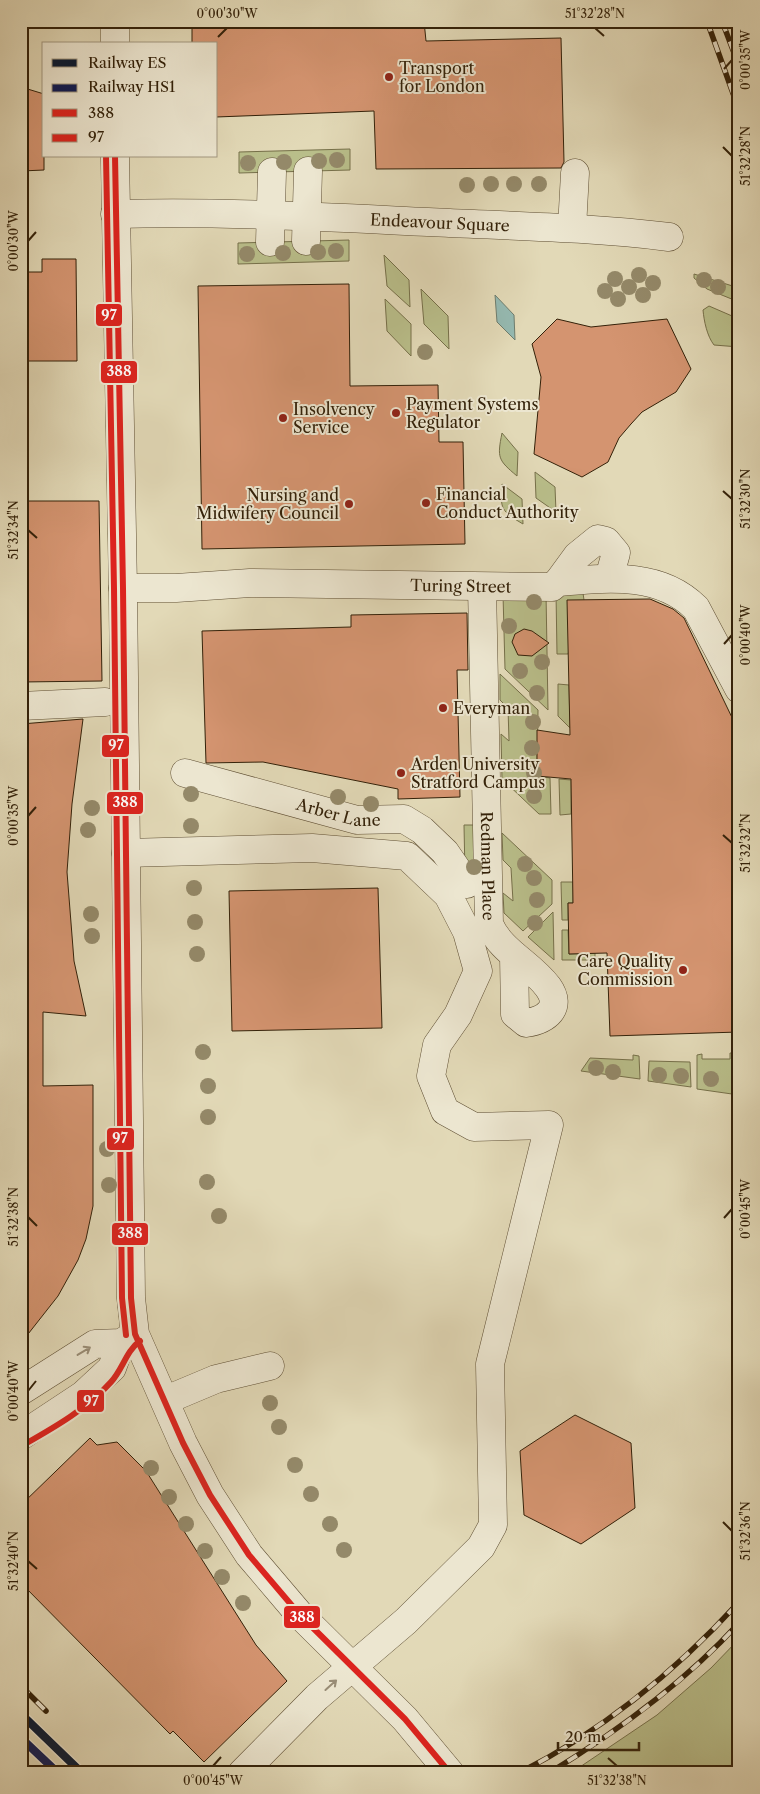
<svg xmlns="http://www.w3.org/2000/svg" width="760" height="1794" font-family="'Libre Caslon Text',serif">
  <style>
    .green { fill: #b9be8a; stroke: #76704a }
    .water { fill: #95bab2; stroke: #6e7d6e }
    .building { fill: #d49470; stroke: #332109 }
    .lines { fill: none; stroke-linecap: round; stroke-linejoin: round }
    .minor-casing { stroke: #5f4f34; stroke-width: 29 }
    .minor { stroke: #ece6d0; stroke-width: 28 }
    .rail-casing { stroke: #332109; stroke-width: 5.5 }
    .rail { stroke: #ece6d0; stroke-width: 4; stroke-dasharray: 11; stroke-linecap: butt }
    .bus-1-casing { stroke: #ece6d0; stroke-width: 10 }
    .bus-2-casing { stroke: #ece6d0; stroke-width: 10 }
    .bus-1 { stroke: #dc241f; stroke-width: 6 }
    .bus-2 { stroke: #dc241f; stroke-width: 6 }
    .rail-1-casing { stroke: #ece6d0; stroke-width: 11 }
    .rail-2-casing { stroke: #ece6d0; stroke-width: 11 }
    .rail-1 { stroke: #011633; stroke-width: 8 }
    .rail-2 { stroke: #091855; stroke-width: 8 }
    .tree { fill: #948969 }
    .oneway { stroke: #998d76 }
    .ticks { fill: none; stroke: #332109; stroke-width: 2 }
    .poi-dot { fill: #8f2418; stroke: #ece6d0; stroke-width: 2 }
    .labels { text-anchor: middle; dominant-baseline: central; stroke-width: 4; stroke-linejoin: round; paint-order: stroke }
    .poi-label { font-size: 16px; fill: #332109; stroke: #ece6d0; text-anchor: start }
    .street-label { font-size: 16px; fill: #332109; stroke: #ece6d0 }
    .line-badge { stroke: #ece6d0; stroke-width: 2 }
    .badge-label { font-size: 14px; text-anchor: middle; font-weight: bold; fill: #fff }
    .neatline { fill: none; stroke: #332109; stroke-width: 2 }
    .ticks-label { font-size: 12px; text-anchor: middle; fill: #332109 }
  </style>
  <rect width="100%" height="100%" fill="#e2d9b7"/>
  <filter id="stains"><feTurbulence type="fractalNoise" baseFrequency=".004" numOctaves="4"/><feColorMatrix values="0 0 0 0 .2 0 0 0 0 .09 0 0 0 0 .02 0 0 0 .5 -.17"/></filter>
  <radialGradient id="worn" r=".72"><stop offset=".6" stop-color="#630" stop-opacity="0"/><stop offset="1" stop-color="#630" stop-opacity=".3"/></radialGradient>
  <!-- green -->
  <path class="green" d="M350,149V170L239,173V152Z
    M349,240V261L238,264V243Z
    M384,255L409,280L410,307L387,286Z
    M694,274L739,288V302L707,289L694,278Z
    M421,289L448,316L449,349L424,324Z
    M385,299L411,324V356L387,331Z
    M709,306L739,319V347L714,345C707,336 704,321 703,310Z
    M502,433L518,452L517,476C498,460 497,458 502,433Z
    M535,472L555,487L556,512L536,498Z
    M502,484L522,499L523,524C501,511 500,509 502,484Z
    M546,593L548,710L505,669L503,594Z
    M556,593H583L584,600L568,654H557Z
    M500,674L538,710L537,776L550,778L551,814H539L502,779L501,734L509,741L508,708L500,700Z
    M558,684L569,685L570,728L558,716Z
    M559,779L571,780V814L560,815Z
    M464,825H480L481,891L465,875Z
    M502,833L552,880V904L523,931L504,913L503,893L513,901L511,868L503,860Z
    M561,882H573V903H568V920H562Z
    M553,912L554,960L528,937Z
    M562,930H568L569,954L595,953V960H562Z
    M730,1053H739V1095L697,1089V1055L702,1054V1059H730Z
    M633,1055L639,1056L640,1079L581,1071L590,1058L633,1060Z
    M649,1061L690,1062L691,1087L648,1081Z
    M739,1639V1765L571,1773L657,1715L711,1668Z"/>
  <!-- water -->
  <path class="water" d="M495,295L514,315L515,340L497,322Z"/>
  <!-- building -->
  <path class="building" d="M192,21H424L426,41L561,38L564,162L561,168L376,169L374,111L216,117V44H192Z
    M21,87L44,94V170L21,171Z
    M42,259H76L77,361H21V272H42Z
    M349,284L350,386L438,385L439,442H463L465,544L202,549L198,286Z
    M557,319L591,327L667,319L691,369L676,392L642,412L631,424L619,438L608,462L582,477L534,454L541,377L532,344Z
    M21,501H99L102,681L21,682Z
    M650,599L673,609L684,618L739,732V1032L610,1036L607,953L569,954L568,903H573L571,779L537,776V730L570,735L567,600Z
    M467,613L468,670H457L460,797L398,799V789L263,762L206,763L202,631L351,627V615Z
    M524,629L532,631L549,643L532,656L518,655L512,642L515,634Z
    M83,719L72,804L67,872L74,961L86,1016L43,1012V1086L93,1085V1206L86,1239L78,1260L58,1296L21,1343V724Z
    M378,888L382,1028L232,1031L229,891Z
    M575,1415L631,1443L635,1508L581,1544L524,1515L520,1451Z
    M90,1438L97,1445L117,1442L146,1471L256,1645L287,1681L204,1762L173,1731L170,1734L21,1583V1505Z"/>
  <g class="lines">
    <!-- minor casing -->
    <g class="minor-casing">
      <g id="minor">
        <path d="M115,44V21"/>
        <path d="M115,156L123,588L131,1298L135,1334L183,1443L210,1495L249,1555L300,1615L405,1719L450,1773"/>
        <path id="s1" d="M115,214C219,211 323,217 428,222C509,226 589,227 669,237"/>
        <path d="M572,228L575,173"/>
        <path d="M306,241L308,171"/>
        <path d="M270,242L272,172"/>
        <path d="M558,582L577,556L598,539L606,541L616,553L609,578"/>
        <path id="s2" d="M482,587L489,924C501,952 530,963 548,987C563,1008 546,1020 526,1023L515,1014L514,956"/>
        <path id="s3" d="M123,588H176L250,583L552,587L558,582C606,578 659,571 696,608L739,689"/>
        <path d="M21,706L105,702"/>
        <path id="s4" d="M185,773L357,820L404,819L422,830L445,852L467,884"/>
        <path d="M126,853L312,848L407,856L448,895L467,932L478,971L458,1015L437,1045L431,1076L445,1111L474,1127L549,1125L490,1364L493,1525L481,1547L406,1621L317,1697L242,1773"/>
        <path d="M21,1391L95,1344L121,1343L134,1335"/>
        <path d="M166,1400L216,1379L270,1366"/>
        <path d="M21,1436L83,1395L112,1368L121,1343"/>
      </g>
    </g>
    <!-- minor -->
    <use href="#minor" class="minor"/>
    <!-- rail casing -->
    <g class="rail-casing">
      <path id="rail" d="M707,21L739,110
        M722,21L739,66
        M21,1686L46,1711
        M519,1773C602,1731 677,1670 739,1602
        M549,1773C618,1731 684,1683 739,1623"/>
    </g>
    <!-- rail -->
    <use href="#rail" class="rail"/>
    <!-- bus-1 casing -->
    <g class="bus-1-casing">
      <path id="bus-1" d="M115,156L123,588L131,1298L135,1334L183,1443L210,1495L249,1555L300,1615L405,1719L450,1773"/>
    </g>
    <!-- bus-2 casing -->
    <g class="bus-2-casing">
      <path id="bus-2" d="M106,156L114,588L122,1298L126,1335
        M25,1444C55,1427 88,1408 111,1382C123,1369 126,1351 140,1341"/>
    </g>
    <!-- bus-1 -->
    <use href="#bus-1" class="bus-1"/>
    <!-- bus-2 -->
    <use href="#bus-2" class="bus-2"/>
    <!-- rail-1 casing -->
    <g class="rail-1-casing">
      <path id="rail-1" d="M21,1714L82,1773"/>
    </g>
    <!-- rail-2 casing -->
    <g class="rail-2-casing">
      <path id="rail-2" d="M21,1738L58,1773"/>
    </g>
    <!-- rail-1 -->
    <use href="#rail-1" class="rail-1"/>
    <!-- rail-2 -->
    <use href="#rail-2" class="rail-2"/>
  </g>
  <!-- trees -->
  <g class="tree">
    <circle cx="337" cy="160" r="8"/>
    <circle cx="319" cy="161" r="8"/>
    <circle cx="284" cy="162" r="8"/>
    <circle cx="248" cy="163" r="8"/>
    <circle cx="491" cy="184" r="8"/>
    <circle cx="514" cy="184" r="8"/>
    <circle cx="539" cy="184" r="8"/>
    <circle cx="467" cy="185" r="8"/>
    <circle cx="336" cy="251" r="8"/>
    <circle cx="318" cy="252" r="8"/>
    <circle cx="283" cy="253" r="8"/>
    <circle cx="247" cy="254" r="8"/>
    <circle cx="639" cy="275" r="8"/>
    <circle cx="615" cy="279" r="8"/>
    <circle cx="704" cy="280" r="8"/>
    <circle cx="653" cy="283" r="8"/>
    <circle cx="629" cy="287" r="8"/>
    <circle cx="718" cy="287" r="8"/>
    <circle cx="605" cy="291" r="8"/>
    <circle cx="643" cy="295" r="8"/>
    <circle cx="618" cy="299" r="8"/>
    <circle cx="425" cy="352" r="8"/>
    <circle cx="534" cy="602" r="8"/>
    <circle cx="509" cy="626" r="8"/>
    <circle cx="542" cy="662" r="8"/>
    <circle cx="520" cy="671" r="8"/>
    <circle cx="537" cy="693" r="8"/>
    <circle cx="533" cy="722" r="8"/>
    <circle cx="532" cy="748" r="8"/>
    <circle cx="534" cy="773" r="8"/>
    <circle cx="191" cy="794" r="8"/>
    <circle cx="534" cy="796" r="8"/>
    <circle cx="338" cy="797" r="8"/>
    <circle cx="371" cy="804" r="8"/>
    <circle cx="92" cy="808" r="8"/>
    <circle cx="191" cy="826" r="8"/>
    <circle cx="88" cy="830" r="8"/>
    <circle cx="525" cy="864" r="8"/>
    <circle cx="474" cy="867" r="8"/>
    <circle cx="534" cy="878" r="8"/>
    <circle cx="194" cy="888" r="8"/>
    <circle cx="537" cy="900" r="8"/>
    <circle cx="91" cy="914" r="8"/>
    <circle cx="195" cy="922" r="8"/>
    <circle cx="535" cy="923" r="8"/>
    <circle cx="92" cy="936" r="8"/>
    <circle cx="197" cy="954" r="8"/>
    <circle cx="203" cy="1052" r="8"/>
    <circle cx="596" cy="1068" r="8"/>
    <circle cx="613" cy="1072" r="8"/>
    <circle cx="659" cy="1075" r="8"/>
    <circle cx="681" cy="1076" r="8"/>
    <circle cx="711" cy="1079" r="8"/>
    <circle cx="208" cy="1086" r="8"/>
    <circle cx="208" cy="1117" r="8"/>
    <circle cx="107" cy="1149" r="8"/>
    <circle cx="207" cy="1182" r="8"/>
    <circle cx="109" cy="1185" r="8"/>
    <circle cx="219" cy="1216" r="8"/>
    <circle cx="270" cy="1403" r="8"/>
    <circle cx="279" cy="1427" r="8"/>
    <circle cx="295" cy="1465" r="8"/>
    <circle cx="151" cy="1468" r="8"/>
    <circle cx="311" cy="1494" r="8"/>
    <circle cx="169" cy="1497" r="8"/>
    <circle cx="186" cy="1524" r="8"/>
    <circle cx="330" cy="1524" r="8"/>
    <circle cx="344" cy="1550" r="8"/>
    <circle cx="205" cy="1551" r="8"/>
    <circle cx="222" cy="1577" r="8"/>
    <circle cx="243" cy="1603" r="8"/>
  </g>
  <!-- one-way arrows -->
  <defs><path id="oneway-shaft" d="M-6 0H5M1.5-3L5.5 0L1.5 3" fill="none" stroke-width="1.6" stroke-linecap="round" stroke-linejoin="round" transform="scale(1.25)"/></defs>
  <g class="oneway">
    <use href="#oneway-shaft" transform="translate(84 1351) rotate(-31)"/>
    <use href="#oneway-shaft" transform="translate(331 1685) rotate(-42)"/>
  </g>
  <!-- ticks -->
  <path class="ticks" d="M595,28L604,36M218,37L227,28M724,69L732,60M723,147L732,156M28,241L36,232M723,491L732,499M28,530L37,538M724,644L732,635M28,816L36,807M723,835L732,843M28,1217L37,1226M724,1218L732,1209M28,1391L36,1381M723,1522L732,1531M28,1561L37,1569M608,1758L617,1766M213,1766L221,1757"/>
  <!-- markers -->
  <g class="poi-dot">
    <circle cx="389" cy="77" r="5"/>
    <circle cx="396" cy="413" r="5"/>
    <circle cx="283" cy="418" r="5"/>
    <circle cx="426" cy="503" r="5"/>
    <circle cx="349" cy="504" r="5"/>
    <circle cx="443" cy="708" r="5"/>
    <circle cx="401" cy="773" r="5"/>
    <circle cx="683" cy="970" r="5"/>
  </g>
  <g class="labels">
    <!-- poi labels -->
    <g class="poi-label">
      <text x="399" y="68">Transport<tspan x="399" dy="18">for London</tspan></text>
      <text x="406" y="404">Payment Systems<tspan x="406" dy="18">Regulator</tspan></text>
      <text x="293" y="409">Insolvency<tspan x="293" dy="18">Service</tspan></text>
      <text x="436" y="494">Financial<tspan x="436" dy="18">Conduct Authority</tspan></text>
      <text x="339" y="495" text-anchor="end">Nursing and<tspan x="339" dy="18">Midwifery Council</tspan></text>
      <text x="453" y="708">Everyman</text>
      <text x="411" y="764">Arden University<tspan x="411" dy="18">Stratford Campus</tspan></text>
      <text x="673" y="961" text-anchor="end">Care Quality<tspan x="673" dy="18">Commission</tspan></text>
    </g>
    <!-- street labels -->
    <g class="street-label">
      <text stroke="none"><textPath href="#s1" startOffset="325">Endeavour Square</textPath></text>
      <text stroke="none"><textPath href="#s3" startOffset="338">Turing Street</textPath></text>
      <text stroke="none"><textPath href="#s4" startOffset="159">Arber Lane</textPath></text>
      <text stroke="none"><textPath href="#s2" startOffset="279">Redman Place</textPath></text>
    </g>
  </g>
  <g class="line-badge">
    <rect x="95" y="303" width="28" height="24" rx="5" fill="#dc241f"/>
    <rect x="100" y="360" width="38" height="24" rx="5" fill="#dc241f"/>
    <rect x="101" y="734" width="29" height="24" rx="5" fill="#dc241f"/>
    <rect x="106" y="791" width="38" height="24" rx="5" fill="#dc241f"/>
    <rect x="106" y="1127" width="29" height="24" rx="5" fill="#dc241f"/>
    <rect x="111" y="1222" width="38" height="24" rx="5" fill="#dc241f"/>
    <rect x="76" y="1389" width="29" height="24" rx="5" fill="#dc241f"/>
    <rect x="283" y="1605" width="38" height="24" rx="5" fill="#dc241f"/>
  </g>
  <g class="badge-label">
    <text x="109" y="320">97</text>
    <text x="119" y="376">388</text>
    <text x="116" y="750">97</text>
    <text x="125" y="807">388</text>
    <text x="120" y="1143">97</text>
    <text x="130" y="1238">388</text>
    <text x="91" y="1406">97</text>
    <text x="302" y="1622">388</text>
  </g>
  <!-- margin -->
  <rect width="760" height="1794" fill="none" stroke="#e2d9b7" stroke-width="55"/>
  <!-- legend -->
  <rect x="42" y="42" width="175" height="115" fill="#ece6d0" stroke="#a29780"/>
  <rect x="52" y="59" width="25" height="8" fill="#011633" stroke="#a29780"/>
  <text x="88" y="68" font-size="15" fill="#332109">Railway ES</text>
  <rect x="52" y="84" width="25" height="8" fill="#091855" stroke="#a29780"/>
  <text x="88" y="92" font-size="15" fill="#332109">Railway HS1</text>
  <rect x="52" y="109" width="25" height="8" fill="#dc241f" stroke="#a29780"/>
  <text x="88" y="118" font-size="15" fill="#332109">388</text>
  <rect x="52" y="134" width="25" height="8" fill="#dc241f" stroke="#a29780"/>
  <text x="88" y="142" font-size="15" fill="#332109">97</text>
  <!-- scale -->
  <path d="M558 1742v8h81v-8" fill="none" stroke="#332109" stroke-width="2.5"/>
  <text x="565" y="1742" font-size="15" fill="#332109" stroke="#ece6d0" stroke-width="4" paint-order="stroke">20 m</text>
  <rect x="28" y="28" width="704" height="1738" class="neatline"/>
  <g class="ticks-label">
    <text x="227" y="18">0°00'30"W</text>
    <text x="595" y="18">51°32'28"N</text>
    <text transform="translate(746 60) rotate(-90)" y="4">0°00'35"W</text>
    <text transform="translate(746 156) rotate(-90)" y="4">51°32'28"N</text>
    <text transform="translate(14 241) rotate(-90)" y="4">0°00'30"W</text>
    <text transform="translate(746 499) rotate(-90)" y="4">51°32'30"N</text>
    <text transform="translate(14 530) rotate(-90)" y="4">51°32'34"N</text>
    <text transform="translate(746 635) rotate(-90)" y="4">0°00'40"W</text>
    <text transform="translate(14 816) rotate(-90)" y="4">0°00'35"W</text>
    <text transform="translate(746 843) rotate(-90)" y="4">51°32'32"N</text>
    <text transform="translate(746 1209) rotate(-90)" y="4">0°00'45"W</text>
    <text transform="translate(14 1217) rotate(-90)" y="4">51°32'38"N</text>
    <text transform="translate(14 1391) rotate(-90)" y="4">0°00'40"W</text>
    <text transform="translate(746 1531) rotate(-90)" y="4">51°32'36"N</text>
    <text transform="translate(14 1561) rotate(-90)" y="4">51°32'40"N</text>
    <text x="213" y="1785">0°00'45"W</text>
    <text x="617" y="1785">51°32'38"N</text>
  </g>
  <rect width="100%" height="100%" filter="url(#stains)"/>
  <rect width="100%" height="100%" fill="url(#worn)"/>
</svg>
